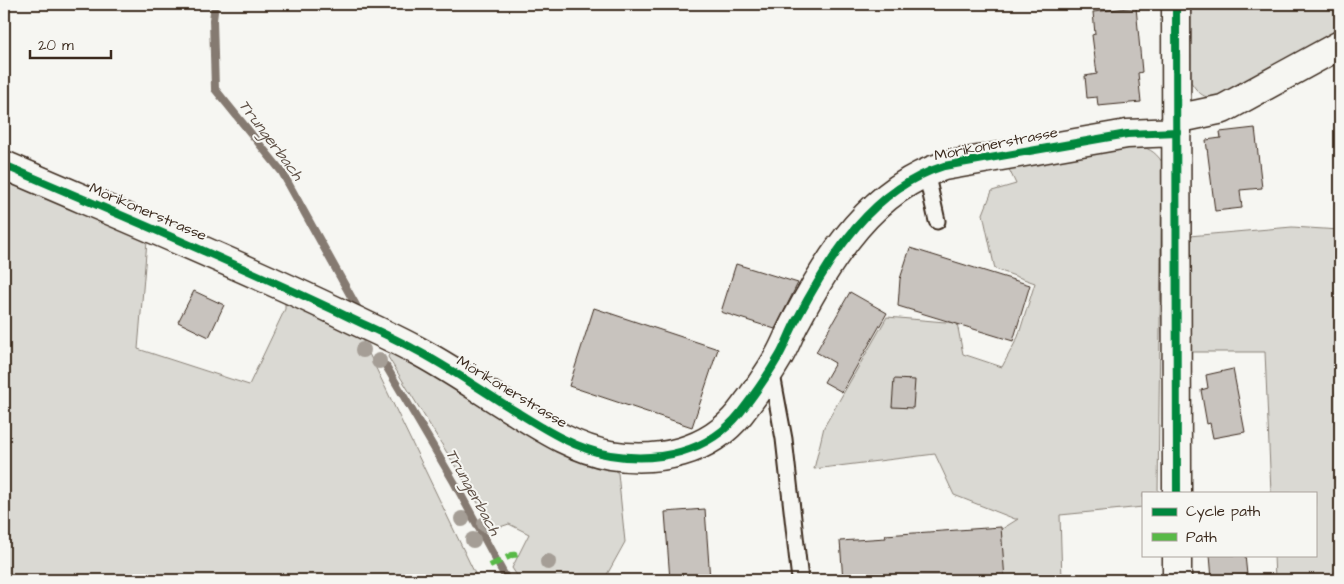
<svg xmlns="http://www.w3.org/2000/svg" width="1344" height="584" font-family="'Architects Daughter',sans-serif">
  <style>
    .green { fill: #dad9d3; stroke: #8a8278 }
    .lines { fill: none; stroke-linecap: round; stroke-linejoin: round }
    .stream { stroke: #857a71; stroke-width: 8 }
    .building { fill: #c8c3be; stroke: #3b2a1e }
    .lane-casing { stroke: #3b2a1e; stroke-width: 19 }
    .street-casing { stroke: #3b2a1e; stroke-width: 31 }
    .lane { stroke: #f6f6f2; stroke-width: 15 }
    .street { stroke: #f6f6f2; stroke-width: 28 }
    .quiet { stroke: #58b947; stroke-width: 6; stroke-dasharray: 12 6; stroke-linecap: butt }
    .cycleway-casing { stroke: #f6f6f2; stroke-width: 11 }
    .cycleway { stroke: #00873e; stroke-width: 8 }
    .tree { fill: #a59e96 }
    .labels { text-anchor: middle; dominant-baseline: central; stroke-width: 4; stroke-linejoin: round; paint-order: stroke }
    .street-label { font-size: 15px; fill: #3b2a1e; stroke: #f6f6f2 }
    .water-label { font-size: 16px; font-style: italic; fill: #605248; stroke: #f6f6f2 }
  </style>
  <rect width="100%" height="100%" fill="#f6f6f2"/>
  <filter id="ink" filterUnits="userSpaceOnUse"><feTurbulence type="fractalNoise" baseFrequency=".02" numOctaves="2"/><feDisplacementMap in="SourceGraphic" scale="10" xChannelSelector="R" yChannelSelector="G"/><feConvolveMatrix kernelMatrix="1 2 1 2 8 2 1 2 1" color-interpolation-filters="sRGB"/></filter>
  <g filter="url(#ink)">
    <!-- green -->
    <path class="green" d="M1191,4H1340V34L1229,97C1210,99 1202,100 1191,82Z
      M1135,145C1148,148 1155,151 1162,162L1158,493H1143V507L1060,515L1062,580H998L994,534L1018,519H1015L954,495L935,454L814,469L824,427L887,317L957,323L963,354L1002,367L1018,337L1035,283L995,269L983,214L992,191L1016,184L1007,165Z
      M4,179L147,241L138,349L249,385L285,309V300L361,337L478,580H4Z
      M1292,227L1340,230V580H1275L1274,555H1315V493H1271L1265,352H1186L1189,236Z
      M391,350L519,427L604,462L618,473L625,542L604,580H520L512,568L529,534L509,524L494,529L388,357Z"/>
    <g class="lines">
      <!-- stream -->
      <path class="stream" d="M215,4L213,20L215,89L282,172L358,309
        M386,366L454,482L507,580"/>
    </g>
    <!-- building -->
    <path class="building" d="M1136,7L1142,72L1138,73L1141,102L1098,106L1097,97L1087,98L1085,76L1097,74L1092,35L1095,34L1093,12Z
      M1255,128L1262,188L1240,190L1242,208L1215,211L1206,140L1221,138L1220,132Z
      M910,248L1030,285L1013,341L898,306L900,279Z
      M736,264L798,283L775,329L721,312Z
      M194,291L224,305L209,337L178,322Z
      M850,292L887,313L842,392L824,382L835,363L816,352Z
      M594,308L718,349L692,427L569,386Z
      M1233,369L1245,432L1213,438L1210,423L1207,424L1201,390L1208,388L1206,375Z
      M894,379L915,380L913,408L892,407Z
      M705,509L710,580H670L665,512Z
      M1001,527L1005,580H843L840,541L886,538L885,535Z
      M1210,555H1245L1247,575L1212,579Z"/>
    <g class="lines">
      <!-- lane casing -->
      <g class="lane-casing">
        <path id="lane" d="M926,172L937,221
          M771,369L784,439L800,580"/>
      </g>
      <!-- street casing -->
      <g class="street-casing">
        <path id="street" d="M1176,4L1177,493
          M1177,116H1190L1223,109L1340,45
          M4,165C115,213 227,259 336,311C362,324 388,335 414,349C449,367 482,391 517,412C546,430 576,449 610,455C658,463 709,452 740,413C754,395 768,375 779,356C786,344 790,331 797,319C830,256 873,188 944,166L1127,134L1177,132
          M1177,555V580"/>
      </g>
      <!-- lane -->
      <use href="#lane" class="lane"/>
      <!-- street -->
      <use href="#street" class="street"/>
      <!-- quiet -->
      <path class="quiet" d="M490,566L512,555L521,554"/>
      <!-- cycleway casing -->
      <g class="cycleway-casing">
        <path id="cycleway" d="M1176,4L1177,493
          M4,165C115,213 227,259 336,311C362,324 388,335 414,349C449,367 482,391 517,412C546,430 576,449 610,455C658,463 709,452 740,413C754,395 768,375 779,356C786,344 790,331 797,319C830,256 873,188 944,166L1127,134L1177,132"/>
      </g>
      <!-- cycleway -->
      <use href="#cycleway" class="cycleway"/>
    </g>
    <!-- trees -->
    <g class="tree">
      <circle cx="363" cy="350" r="8"/>
      <circle cx="379" cy="361" r="8"/>
      <circle cx="462" cy="519" r="8"/>
      <circle cx="485" cy="524" r="8"/>
      <circle cx="473" cy="540" r="8"/>
      <circle cx="548" cy="562" r="8"/>
    </g>
  </g>
  <g class="labels">
    <!-- street labels -->
    <g class="street-label">
      <text transform="translate(996 144) rotate(-11)">Mörikonerstrasse</text>
      <text transform="translate(148 212) rotate(23)">Mörikonerstrasse</text>
      <text transform="translate(512 392) rotate(31)">Mörikonerstrasse</text>
    </g>
    <!-- water labels -->
    <g class="water-label">
      <text transform="translate(271 140) rotate(53)">Trungerbach</text>
      <text transform="translate(473 492) rotate(61)">Trungerbach</text>
    </g>
  </g>
  <!-- margin -->
  <rect width="1344" height="584" fill="none" stroke="#f6f6f2" stroke-width="20"/>
  <rect x="10" y="10" width="1324" height="564" fill="none" stroke="#3b2a1e" stroke-width="2" filter="url(#ink)"/>
  <!-- legend -->
  <rect x="1142" y="492" width="175" height="65" fill="#f6f6f2" stroke="#aba49d"/>
  <rect x="1152" y="508" width="25" height="8" fill="#00873e" stroke="#aba49d"/>
  <text x="1186" y="516" font-size="15" fill="#3b2a1e">Cycle path</text>
  <rect x="1152" y="533" width="25" height="8" fill="#58b947" stroke="#aba49d"/>
  <text x="1186" y="542" font-size="15" fill="#3b2a1e">Path</text>
  <!-- scale -->
  <path d="M30 50v8h81v-8" fill="none" stroke="#3b2a1e" stroke-width="2.5"/>
  <text x="38" y="50" font-size="15" fill="#3b2a1e" stroke="#f6f6f2" stroke-width="4" paint-order="stroke">20 m</text>
</svg>
